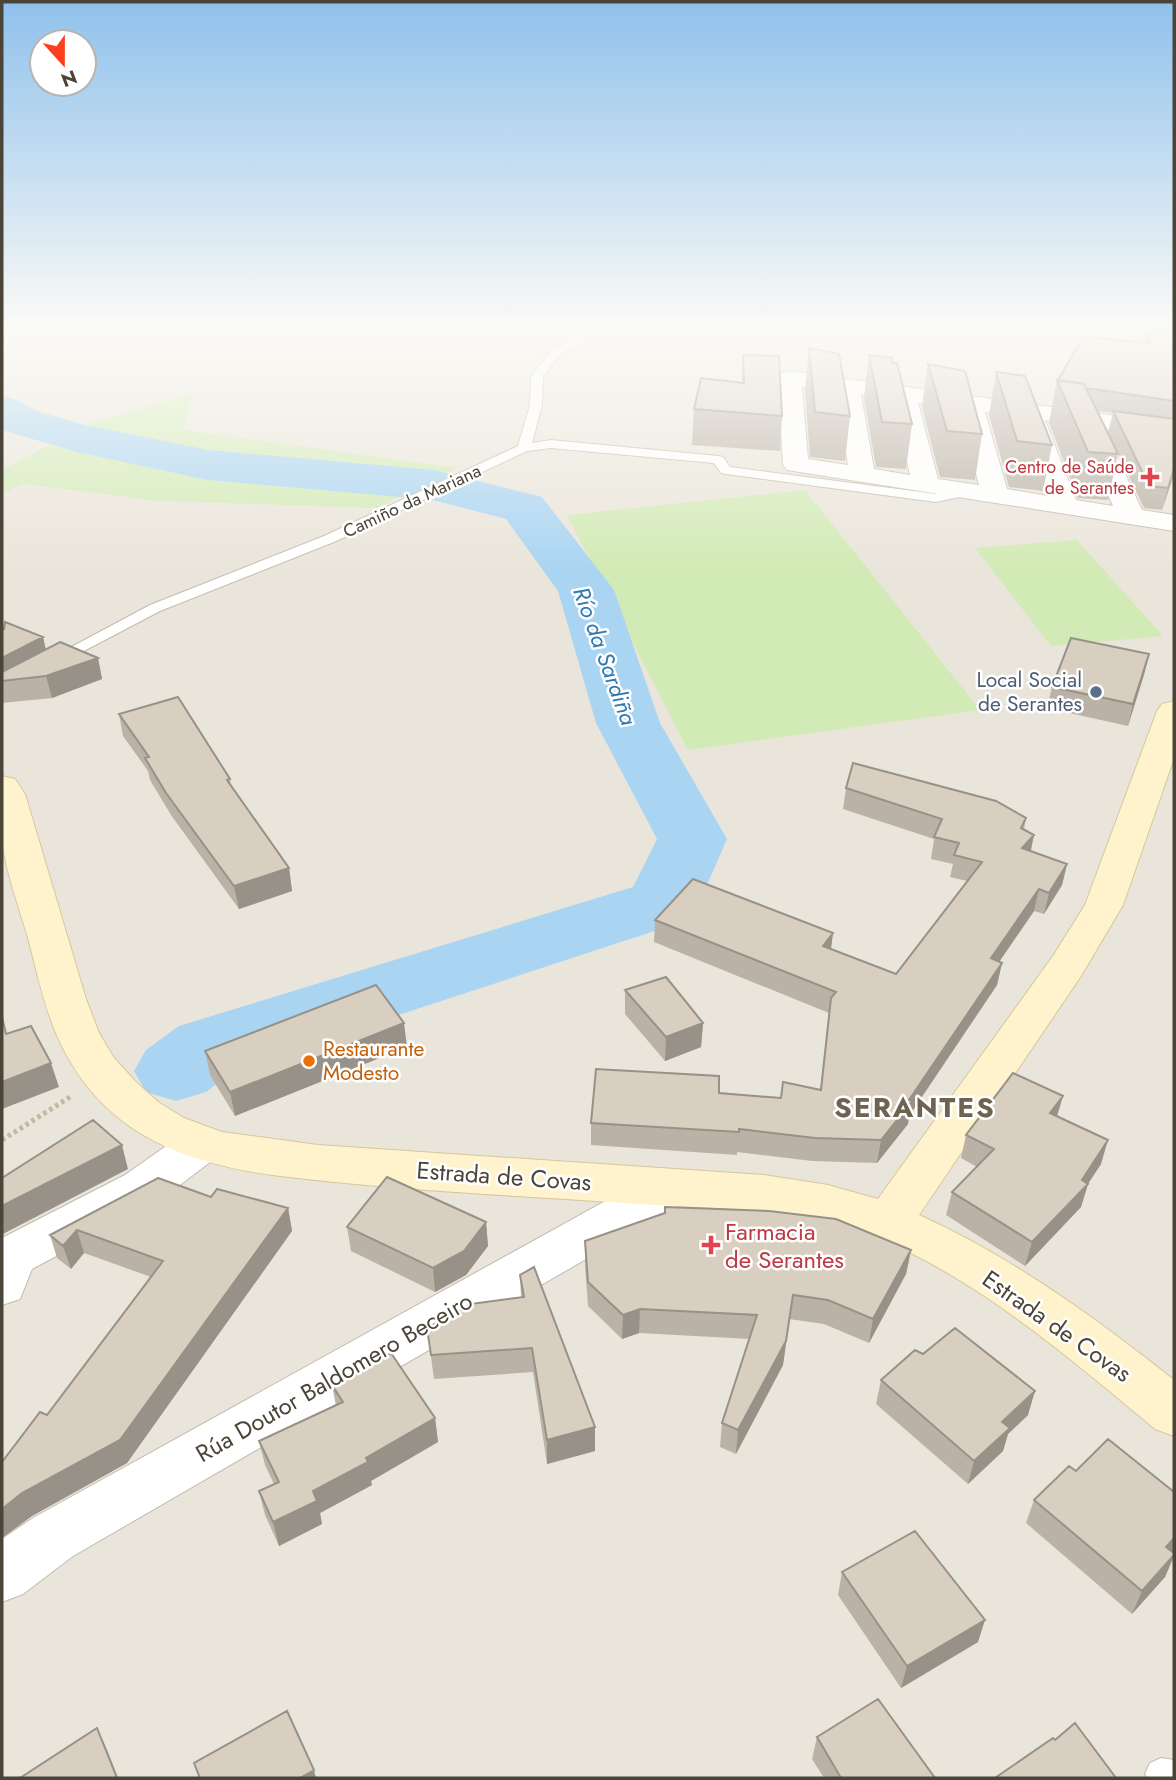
<svg xmlns="http://www.w3.org/2000/svg" width="1176" height="1780" font-family="Jost,sans-serif">
  <style>
    .residential { fill: #eae5da }
    .green { fill: #d2eab5 }
    .parking { fill: #e5e3e0 }
    .lines { fill: none; stroke-linecap: round; stroke-linejoin: round }
    .river { fill: #a9d4f2; fill-rule: evenodd }
    .lane-casing { stroke: #c2bbae; stroke-width: 2 }
    .street-casing { stroke: #c2bbae; stroke-width: 2 }
    .secondary-casing { stroke: #d6c79b; stroke-width: 2 }
    .path { stroke: #c4b79f; stroke-width: 5; stroke-dasharray: 3.5 3.5; stroke-linecap: butt }
    .lane { fill: #fff; fill-rule: evenodd }
    .street { fill: #fff; fill-rule: evenodd }
    .secondary { fill: #fff3cd; fill-rule: evenodd }
    .wall { fill: #bab2a6 }
    .shaded-wall { fill: #979187 }
    .building { fill: #d8cfc1; stroke: #979187; stroke-width: 2 }
    .health-dot { fill: #e0444e; stroke: #fff; stroke-width: 2.5 }
    .service-dot { fill: #5c6f8a; stroke: #fff; stroke-width: 2.5 }
    .food-dot { fill: #e8710a; stroke: #fff; stroke-width: 2.5 }
    .labels { text-anchor: middle; dominant-baseline: central; stroke-width: 5; stroke-linejoin: round; paint-order: stroke }
    .far-health-label { font-size: 18px; fill: #be3a42; stroke: #fff; text-anchor: end }
    .far-street-label { font-size: 18px; fill: #4b4439; stroke: #fff }
    .service-label { font-size: 21px; fill: #4e5e75; stroke: #fff; text-anchor: end }
    .food-label { font-size: 21px; fill: #c56008; stroke: #fff; text-anchor: start }
    .water-label { font-size: 23px; font-style: italic; fill: #2e7ab2; stroke: #fff }
    .near-street-label { font-size: 24px; fill: #4b4439; stroke: #fff }
    .near-health-label { font-size: 24px; fill: #be3a42; stroke: #fff; text-anchor: start }
    .district-label { font-size: 28px; font-weight: bold; letter-spacing: 2px; fill: #6e6250; stroke: #fff }
  </style>
  <rect width="100%" height="100%" fill="#f6f3ec"/>
  <!-- residential -->
  <path class="residential" d="M2,324H1174V1778H2Z"/>
  <!-- green -->
  <path class="green" d="M193,393L183,430L457,468L377,508L159,501L24,484L2,493V470L89,424Z
    M805,490L980,710L688,750L567,515Z
    M1077,540L1163,636L1051,646L975,548Z"/>
  <!-- parking -->
  <path class="parking" d="M1091,324H1174V340L1093,333Z"/>
  <g class="lines">
    <!-- river -->
    <path class="river" d="M2,396L18,400L39,412L85,425L208,450L434,470L542,497L614,590L660,723L727,839L699,903L688,920L237,1068L206,1092L176,1101L146,1092L134,1071L146,1050L179,1026L633,887L657,839L596,723L558,591L506,519L433,500L208,480L77,452L2,430Z"/>
    <!-- lane casing -->
    <g class="lane-casing">
      <path id="lane" d="M611,324H627L593,336L558,356L543,377L542,405L532,443L551,440L718,456L723,457L730,467L936,494L969,487L976,491L974,494L936,502L726,474L721,473L714,463L551,448L527,451L334,542L160,611L61,663L55,665L47,660L150,605L324,536L518,446L530,405L531,377L550,352L585,332Z
        M1161,1758L1174,1760V1778H1147L1145,1774L1150,1763Z"/>
    </g>
    <!-- street casing -->
    <g class="street-casing">
      <path id="street" d="M790,371L1174,424V438L1104,429L1142,510L1174,515V531L787,470L783,465L778,378L782,373ZM802,387L837,392L848,465L808,459ZM861,395L893,399L910,475L874,469ZM918,403L960,409L979,485L938,479ZM985,412L1019,417L1048,496L1007,489ZM1045,420L1080,425L1113,506L1076,500Z
        M202,1127L218,1132L225,1144L218,1156L159,1201L32,1269L20,1299L2,1305V1238L125,1175L186,1132Z
        M671,1169L688,1174L695,1187L688,1200L73,1556L23,1594L2,1602V1539L33,1518L654,1174Z"/>
    </g>
    <!-- secondary casing -->
    <g class="secondary-casing">
      <path id="secondary" d="M1174,701V758L1123,905L1081,976L919,1215C1012,1257 1094,1317 1174,1380V1436L1155,1429C1069,1357 964,1267 857,1230C793,1208 721,1209 654,1205C529,1196 404,1191 280,1176C179,1163 97,1131 55,1031C43,1001 36,969 28,938C19,907 6,873 2,840C0,820 1,796 2,776L15,779L25,794L86,999L99,1033L114,1058L135,1081L158,1102L184,1118L222,1132L318,1145L764,1175L828,1185L878,1199L1053,956L1085,905L1157,711L1162,704Z"/>
    </g>
    <!-- path -->
    <path class="path" d="M2,1140L70,1097"/>
    <!-- lane -->
    <use href="#lane" class="lane"/>
    <!-- street -->
    <use href="#street" class="street"/>
    <!-- secondary -->
    <use href="#secondary" class="secondary"/>
  </g>
  <!-- wall -->
  <path class="wall" d="M1146,324H1174V474L1162,510L1144,508L1108,432L1113,413L1097,411L1118,454L1108,500L1078,498L1049,423L1057,380L1143,342Z
    M809,348L850,416L845,461L810,457L805,390Z
    M743,355L782,416L780,451L692,445L694,409L742,383Z
    M869,355L912,424L906,469L876,467L864,398Z
    M928,364L982,434L975,480L940,477L922,407Z
    M996,372L1052,445L1043,491L1009,487L989,415Z
    M2,629L43,637L46,650L98,658L102,679L52,698L2,703Z
    M1149,654L1128,726L1047,708L1052,687Z
    M119,714L230,779L231,786L289,868L292,891L239,909L171,815L150,780L148,771L123,736Z
    M846,788L1026,818L1024,829L1034,835L1031,851L1067,864L1062,885L1044,914L1034,911L999,962L1002,963L997,985L909,1116L908,1124L877,1163L812,1161L737,1152V1155L591,1145V1123L719,1093L781,1098L820,1090L829,1013L654,942L655,920L833,933L831,949L896,974L967,881L950,877L953,864L931,859L934,839L843,809Z
    M625,990L703,1023L701,1047L665,1061L625,1014Z
    M407,1047L235,1116L210,1075L205,1051Z
    M1057,1116L1101,1164L1088,1184L1081,1207L1025,1266L946,1215L952,1192L977,1167L961,1158L966,1135Z
    M211,1197L288,1208L292,1231L127,1463L32,1516L2,1538V1462L47,1415L151,1277L84,1253L71,1269L57,1258L50,1235Z
    M486,1222L488,1246L466,1275L435,1292L351,1251L347,1227Z
    M585,1241L911,1250L906,1274L869,1343L824,1324L789,1319L783,1365L736,1454L720,1447L722,1423L750,1339L639,1333L622,1339L588,1306L585,1265Z
    M520,1275L595,1451L547,1464L533,1372L434,1379L427,1328L521,1297Z
    M881,1380L1028,1415L1008,1434L1003,1451L968,1484L876,1404Z
    M332,1385L435,1418L438,1442L371,1481L372,1485L320,1513L322,1524L279,1546L265,1515L259,1491L274,1484L265,1465L259,1441L336,1406Z
    M1076,1471L1174,1492V1550L1173,1551L1174,1553V1557L1165,1577L1132,1614L1026,1523L1034,1500Z
    M842,1572L978,1642L901,1688L838,1595Z
    M817,1737L935,1778H824L812,1759Z"/>
  <!-- shaded-wall -->
  <path class="shaded-wall" d="M1174,469V474L1162,510L1168,488Z
    M43,637L47,656L2,680V658Z
    M1149,654L1144,675L1128,726L1133,704Z
    M98,658L102,679L52,698L46,676Z
    M1034,835L1029,857L1022,848Z
    M1067,864L1062,885L1044,914L1049,893Z
    M289,868L292,891L239,909L234,886Z
    M1039,889L1034,911L986,981L991,958Z
    M833,933L830,955L823,946Z
    M1002,963L997,985L909,1116L908,1124L877,1163L881,1140L909,1100Z
    M404,1023L407,1047L235,1116L230,1092Z
    M703,1023L701,1047L665,1061L666,1037Z
    M51,1063L59,1087L2,1109V1082Z
    M1063,1096L1056,1120L1050,1113Z
    M1108,1140L1101,1164L1087,1185L1088,1184L1081,1207L1025,1266L1032,1242L1082,1180Z
    M122,1145L128,1169L3,1234L2,1230V1206Z
    M288,1208L292,1231L127,1463L32,1516L2,1538V1509Z
    M486,1222L488,1246L466,1275L435,1292L433,1268Z
    M77,1230L84,1253L71,1269L63,1246Z
    M911,1250L906,1274L869,1343L873,1319Z
    M793,1295L783,1365L736,1454L738,1430Z
    M640,1309L639,1333L622,1339L623,1315Z
    M1035,1391L1028,1415L1008,1434L1003,1451L968,1484L974,1461L1002,1422Z
    M435,1418L438,1442L371,1481L372,1485L320,1513L322,1524L279,1546L273,1522L313,1491L366,1458Z
    M595,1427V1451L547,1464V1440Z
    M1174,1538V1550L1156,1570L1166,1547Z
    M1174,1555L1165,1577L1132,1614L1142,1591Z
    M985,1620L978,1642L901,1688L907,1666Z
    M97,1728L107,1750L118,1778H117Z
    M314,1770L316,1778H300Z"/>
  <!-- building -->
  <path class="building" d="M1147,324H1174V401L1086,388L1084,384L1058,380L1083,337L1150,343Z
    M809,348L839,354L850,416L815,412Z
    M743,355L779,356L782,416L694,409L701,378L744,383Z
    M869,355L892,358L893,363H897L912,424L882,422Z
    M928,364L965,371L982,434L947,431Z
    M996,372L1025,376L1052,445L1017,441Z
    M1057,380L1084,384L1118,454L1088,452Z
    M1113,411L1174,419V469L1168,488L1149,486Z
    M5,622L43,637L2,658V629H4Z
    M1071,638L1149,654L1133,704L1052,687Z
    M60,642L98,658L46,676L2,681V672Z
    M178,697L230,779L227,780L289,868L234,886L166,793L145,758L149,757L119,714Z
    M853,763L996,801L1026,818L1021,828L1034,835L1022,848L1067,864L1049,893L1039,889L991,958L1002,963L909,1100L912,1101L881,1140L815,1138L739,1129V1132L591,1123L596,1069L719,1076V1093L781,1098L783,1082L821,1090L831,998L836,992L655,920L693,879L833,933L823,946L896,974L982,862L954,855L959,843L934,837L942,819L846,788Z
    M666,977L703,1023L666,1037L625,990Z
    M376,985L404,1023L230,1092L205,1051Z
    M2,1017L6,1034L31,1026L51,1063L2,1082Z
    M1013,1073L1063,1096L1050,1113L1108,1140L1082,1180L1088,1184L1032,1242L952,1192L994,1149L966,1135Z
    M93,1120L122,1145L2,1206V1178Z
    M387,1177L486,1222L464,1251L433,1268L347,1227Z
    M158,1178L211,1197L217,1189L288,1208L120,1440L22,1493L2,1509V1462L40,1412L47,1415L163,1261L77,1230L63,1246L50,1235Z
    M665,1207L769,1211L836,1219L911,1250L873,1319L828,1300L793,1295L786,1341L738,1430L722,1423L757,1315L640,1309L623,1315L588,1282L585,1241L665,1213Z
    M534,1267L595,1427L547,1440L532,1348L431,1355L427,1328L471,1304L524,1297L520,1275Z
    M955,1328L1035,1391L1002,1422L1010,1428L974,1461L881,1380L915,1350L923,1354Z
    M391,1353L435,1418L366,1458L368,1462L313,1491L317,1501L273,1522L259,1491L279,1482L259,1441L343,1402L332,1385Z
    M1108,1439L1174,1492V1538L1166,1547L1174,1553V1555L1142,1591L1034,1500L1069,1466L1076,1471Z
    M915,1531L985,1620L907,1666L842,1572Z
    M878,1699L935,1778H841L817,1737Z
    M287,1711L314,1770L300,1778H200L194,1763Z
    M1075,1723L1116,1778H995L1053,1738L1055,1740Z
    M97,1728L117,1778H20Z"/>
  <!-- sky -->
  <linearGradient id="sky" x2="0" y2="1"><stop stop-color="#8fc1ec"/><stop offset="0.57" stop-color="#fbfaf6"/><stop offset="1" stop-color="#fbfaf6" stop-opacity="0"/></linearGradient>
  <rect width="1176" height="573" fill="url(#sky)"/>
  <!-- markers -->
  <g class="health-dot">
    <path d="M1146.5 466.5h7v7h7v7h-7v7h-7v-7h-7v-7h7z"/>
    <path d="M707.5 1234.5h7v7h7v7h-7v7h-7v-7h-7v-7h7z"/>
  </g>
  <circle class="service-dot" cx="1096" cy="692" r="7"/>
  <circle class="food-dot" cx="309" cy="1061" r="7"/>
  <g class="labels">
    <!-- far-health labels -->
    <g class="far-health-label">
      <text x="1134" y="467">Centro de Saúde<tspan x="1134" dy="21">de Serantes</tspan></text>
    </g>
    <!-- far-street labels -->
    <g class="far-street-label">
      <text transform="translate(412 501) rotate(-25)">Camiño da Mariana</text>
    </g>
    <!-- service labels -->
    <g class="service-label">
      <text x="1082" y="680">Local Social<tspan x="1082" dy="24">de Serantes</tspan></text>
    </g>
    <!-- food labels -->
    <g class="food-label">
      <text x="323" y="1049">Restaurante<tspan x="323" dy="24">Modesto</tspan></text>
    </g>
    <!-- water labels -->
    <g class="water-label">
      <text transform="translate(605 656) rotate(70)">Río da Sardiña</text>
    </g>
    <!-- near-street labels -->
    <g class="near-street-label">
      <text transform="translate(504 1176) rotate(4)">Estrada de Covas</text>
      <text transform="translate(1057 1326) rotate(35)">Estrada de Covas</text>
      <text transform="translate(334 1377) rotate(-30)">Rúa Doutor Baldomero Beceiro</text>
    </g>
    <!-- near-health labels -->
    <g class="near-health-label">
      <text x="725" y="1231">Farmacia<tspan x="725" dy="28">de Serantes</tspan></text>
    </g>
    <!-- district labels -->
    <g class="district-label">
      <text x="915" y="1107">SERANTES</text>
    </g>
  </g>
  <!-- border -->
  <rect width="1176" height="1780" fill="none" stroke="#4b4439" stroke-width="7"/>
  <!-- north arrow -->
  <g transform="translate(63 63) rotate(159)"><circle r="33" fill="#ffffff" stroke="#b7b4b0" stroke-width="2"/>
  <path d="M0-5L12 26L0 18L-12 26Z" fill="#fc3f1d"/>
  <text y="-10" font-size="19" font-weight="bold" text-anchor="middle" fill="#4b4439">N</text>
  </g>
</svg>
